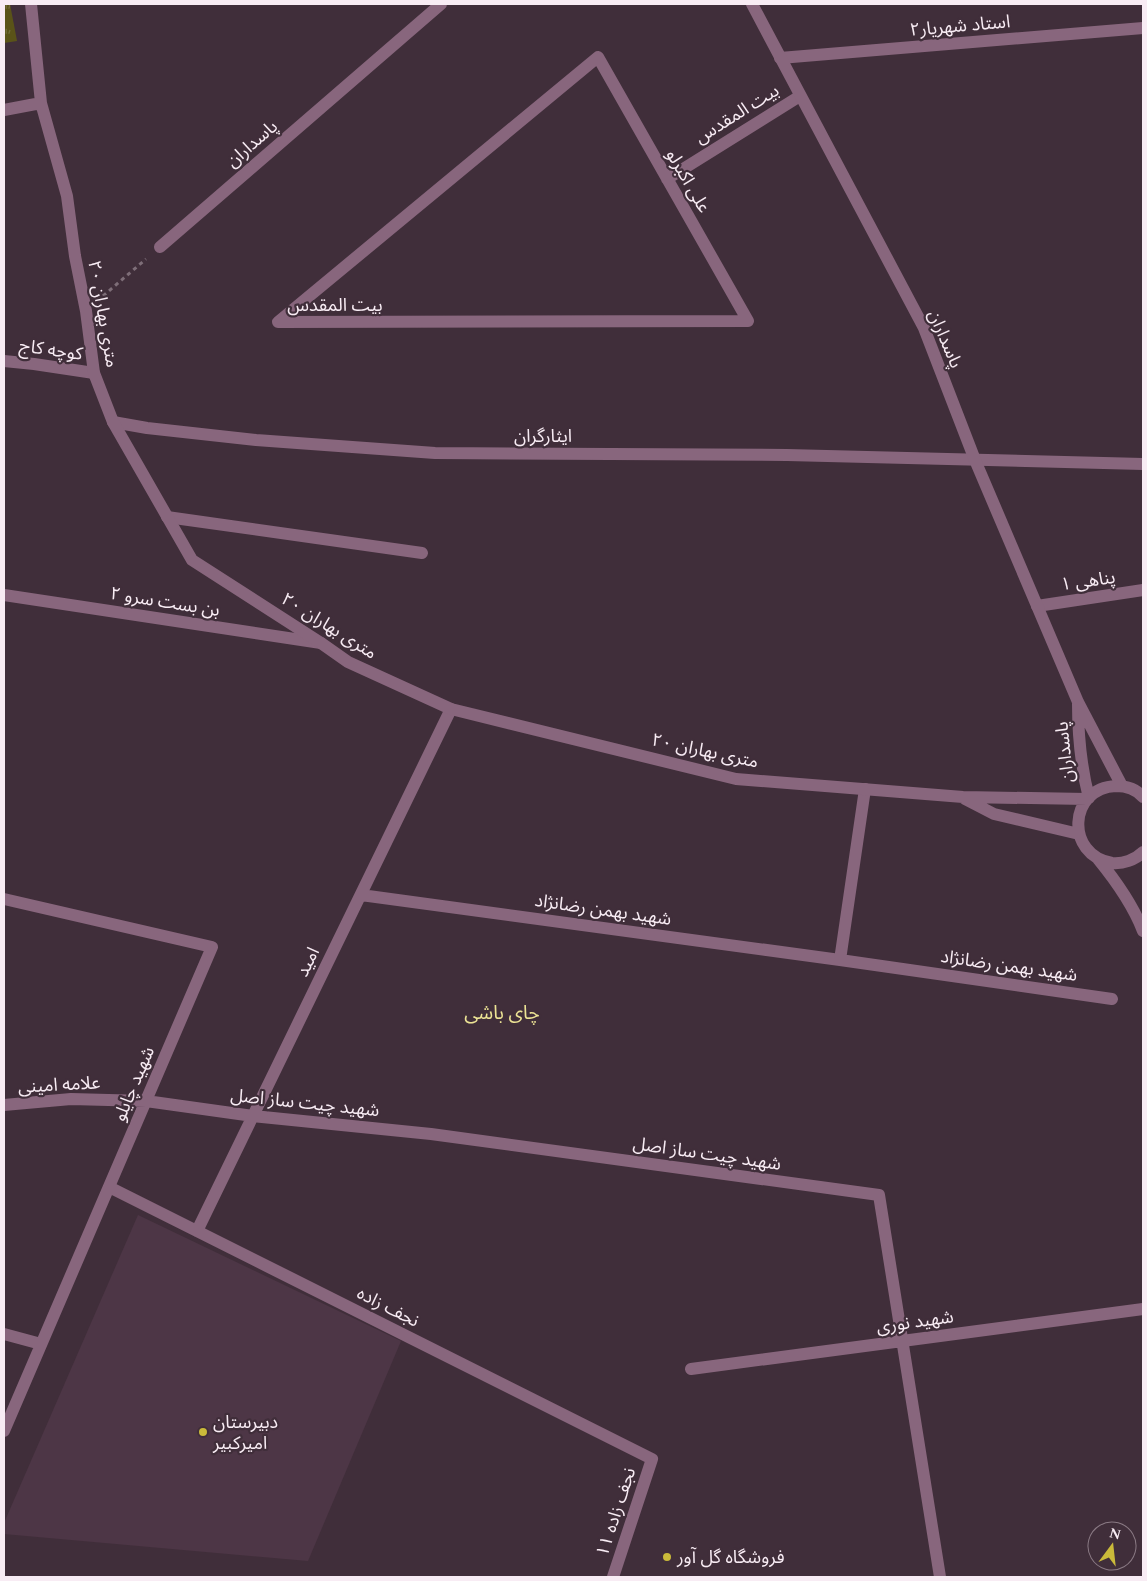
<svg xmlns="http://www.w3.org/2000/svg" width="1147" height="1581" font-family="Spectral,'Noto Sans Arabic',serif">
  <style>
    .built { fill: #4d3646 }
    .park { fill: url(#park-tufts) }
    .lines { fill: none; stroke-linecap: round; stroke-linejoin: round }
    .path { stroke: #7e6e78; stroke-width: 3; stroke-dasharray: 4 4; stroke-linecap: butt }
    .minor { stroke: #88667d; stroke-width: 12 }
    .tertiary { stroke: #88667d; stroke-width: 12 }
    .poi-dot { fill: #caba3a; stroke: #402e3a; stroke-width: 2 }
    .labels { text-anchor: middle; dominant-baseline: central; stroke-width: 4.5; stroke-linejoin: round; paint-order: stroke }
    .street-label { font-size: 18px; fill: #f8ecf4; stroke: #402e3a }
    .poi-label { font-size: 18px; fill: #f8ecf4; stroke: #402e3a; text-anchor: start }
    .neighbourhood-label { font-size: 19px; fill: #ede495; stroke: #402e3a }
  </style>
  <defs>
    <pattern id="park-tufts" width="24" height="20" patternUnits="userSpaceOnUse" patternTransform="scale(1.25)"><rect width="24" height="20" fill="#5a5318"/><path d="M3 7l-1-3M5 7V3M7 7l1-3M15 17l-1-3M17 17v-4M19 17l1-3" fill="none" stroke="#726c3a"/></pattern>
  </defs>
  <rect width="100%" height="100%" fill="#402e3a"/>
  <!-- built -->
  <path class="built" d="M138,1215L401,1341L308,1561L4,1534V1523Z"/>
  <!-- park -->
  <path class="park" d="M4,4H10L17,41L4,43Z"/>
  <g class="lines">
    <!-- path -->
    <path class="path" d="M103,296L146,259"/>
    <!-- minor -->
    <path class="minor" d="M598,57L748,321L278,322Z
      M780,58L1143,28
      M667,179L800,96
      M160,247L441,4
      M4,361L34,364L94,373
      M113,422L147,428L256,440L435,453L787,455L1143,464
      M167,517L422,553
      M4,595L321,643
      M1037,606L1143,590
      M361,895L840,960L865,789
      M4,899L212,947L4,1431
      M840,960L1112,999
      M4,1105L71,1099L146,1101L253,1116L431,1134L879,1195L940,1577
      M109,1187L652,1459L613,1577
      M197,1231L451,709
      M4,1334L41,1344
      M691,1369L1143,1309"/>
    <!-- tertiary -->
    <path class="tertiary" d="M31,4L41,103L67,196L75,256L86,311L94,373L113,422L192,560L321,643L348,662L451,709L736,779L963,797L1087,799
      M752,4L924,328L975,460L1078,702L1122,786
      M4,110L41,103
      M1078,704C1078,736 1081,767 1089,798
      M1143,797C1136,789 1126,786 1116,786C1068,788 1065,855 1112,863C1123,864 1135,860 1143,852
      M965,799L994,814L1079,834
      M1098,859C1116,881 1133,905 1143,931"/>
  </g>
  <!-- markers -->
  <g class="poi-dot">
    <circle cx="203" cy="1432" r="5"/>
    <circle cx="667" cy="1557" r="5"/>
  </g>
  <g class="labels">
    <!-- street labels -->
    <g class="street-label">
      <text transform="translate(960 26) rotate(-5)">استاد شهریار۲</text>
      <text transform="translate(737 114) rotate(-32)">بیت المقدس</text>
      <text transform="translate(252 144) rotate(-41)">پاسداران</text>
      <text transform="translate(688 181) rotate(60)">علی اکبرلو</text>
      <text x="335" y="305">بیت المقدس</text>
      <text transform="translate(103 314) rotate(80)">۲۰ متری بهاران</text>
      <text transform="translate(945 339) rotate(67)">پاسداران</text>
      <text transform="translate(51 350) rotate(8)">کوچه کاج</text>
      <text x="543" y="436">ایثارگران</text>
      <text transform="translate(1088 581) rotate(-8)">پناهی ۱</text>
      <text transform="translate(165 602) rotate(9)">بن بست سرو ۲</text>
      <text transform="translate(329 626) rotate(32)">۲۰ متری بهاران</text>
      <text transform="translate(705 751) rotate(12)">۲۰ متری بهاران</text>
      <text transform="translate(1065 752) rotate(-96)">پاسداران</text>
      <text transform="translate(603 910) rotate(8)">شهید بهمن رضانژاد</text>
      <text transform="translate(308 962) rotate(-64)">امید</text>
      <text transform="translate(1009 966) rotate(8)">شهید بهمن رضانژاد</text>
      <text transform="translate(134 1084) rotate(-67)">شهید چایلو</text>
      <text transform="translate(59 1085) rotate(-3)">علامه امینی</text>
      <text transform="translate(305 1103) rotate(6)">شهید چیت ساز اصل</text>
      <text transform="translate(707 1154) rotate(8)">شهید چیت ساز اصل</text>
      <text transform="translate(388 1307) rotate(27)">نجف زاده</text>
      <text transform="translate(915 1322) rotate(-8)">شهید نوری</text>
      <text transform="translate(616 1512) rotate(-72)">نجف زاده ۱۱</text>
    </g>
    <!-- poi labels -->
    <g class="poi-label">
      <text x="213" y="1422">دبیرستان<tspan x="213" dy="21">امیرکبیر</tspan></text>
      <text x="677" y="1557">فروشگاه گل آور</text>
    </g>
    <!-- neighbourhood labels -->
    <g class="neighbourhood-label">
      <text x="502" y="1013">چای باشی</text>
    </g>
  </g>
  <!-- border -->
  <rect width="1147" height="1581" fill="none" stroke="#f8ecf4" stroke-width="10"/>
  <!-- north arrow -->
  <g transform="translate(1112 1546) rotate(15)"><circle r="24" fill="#402e3a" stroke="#8a7a84"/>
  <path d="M0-4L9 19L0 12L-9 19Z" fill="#caba3a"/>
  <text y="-8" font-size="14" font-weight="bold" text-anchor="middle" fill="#f8ecf4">N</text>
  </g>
</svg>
